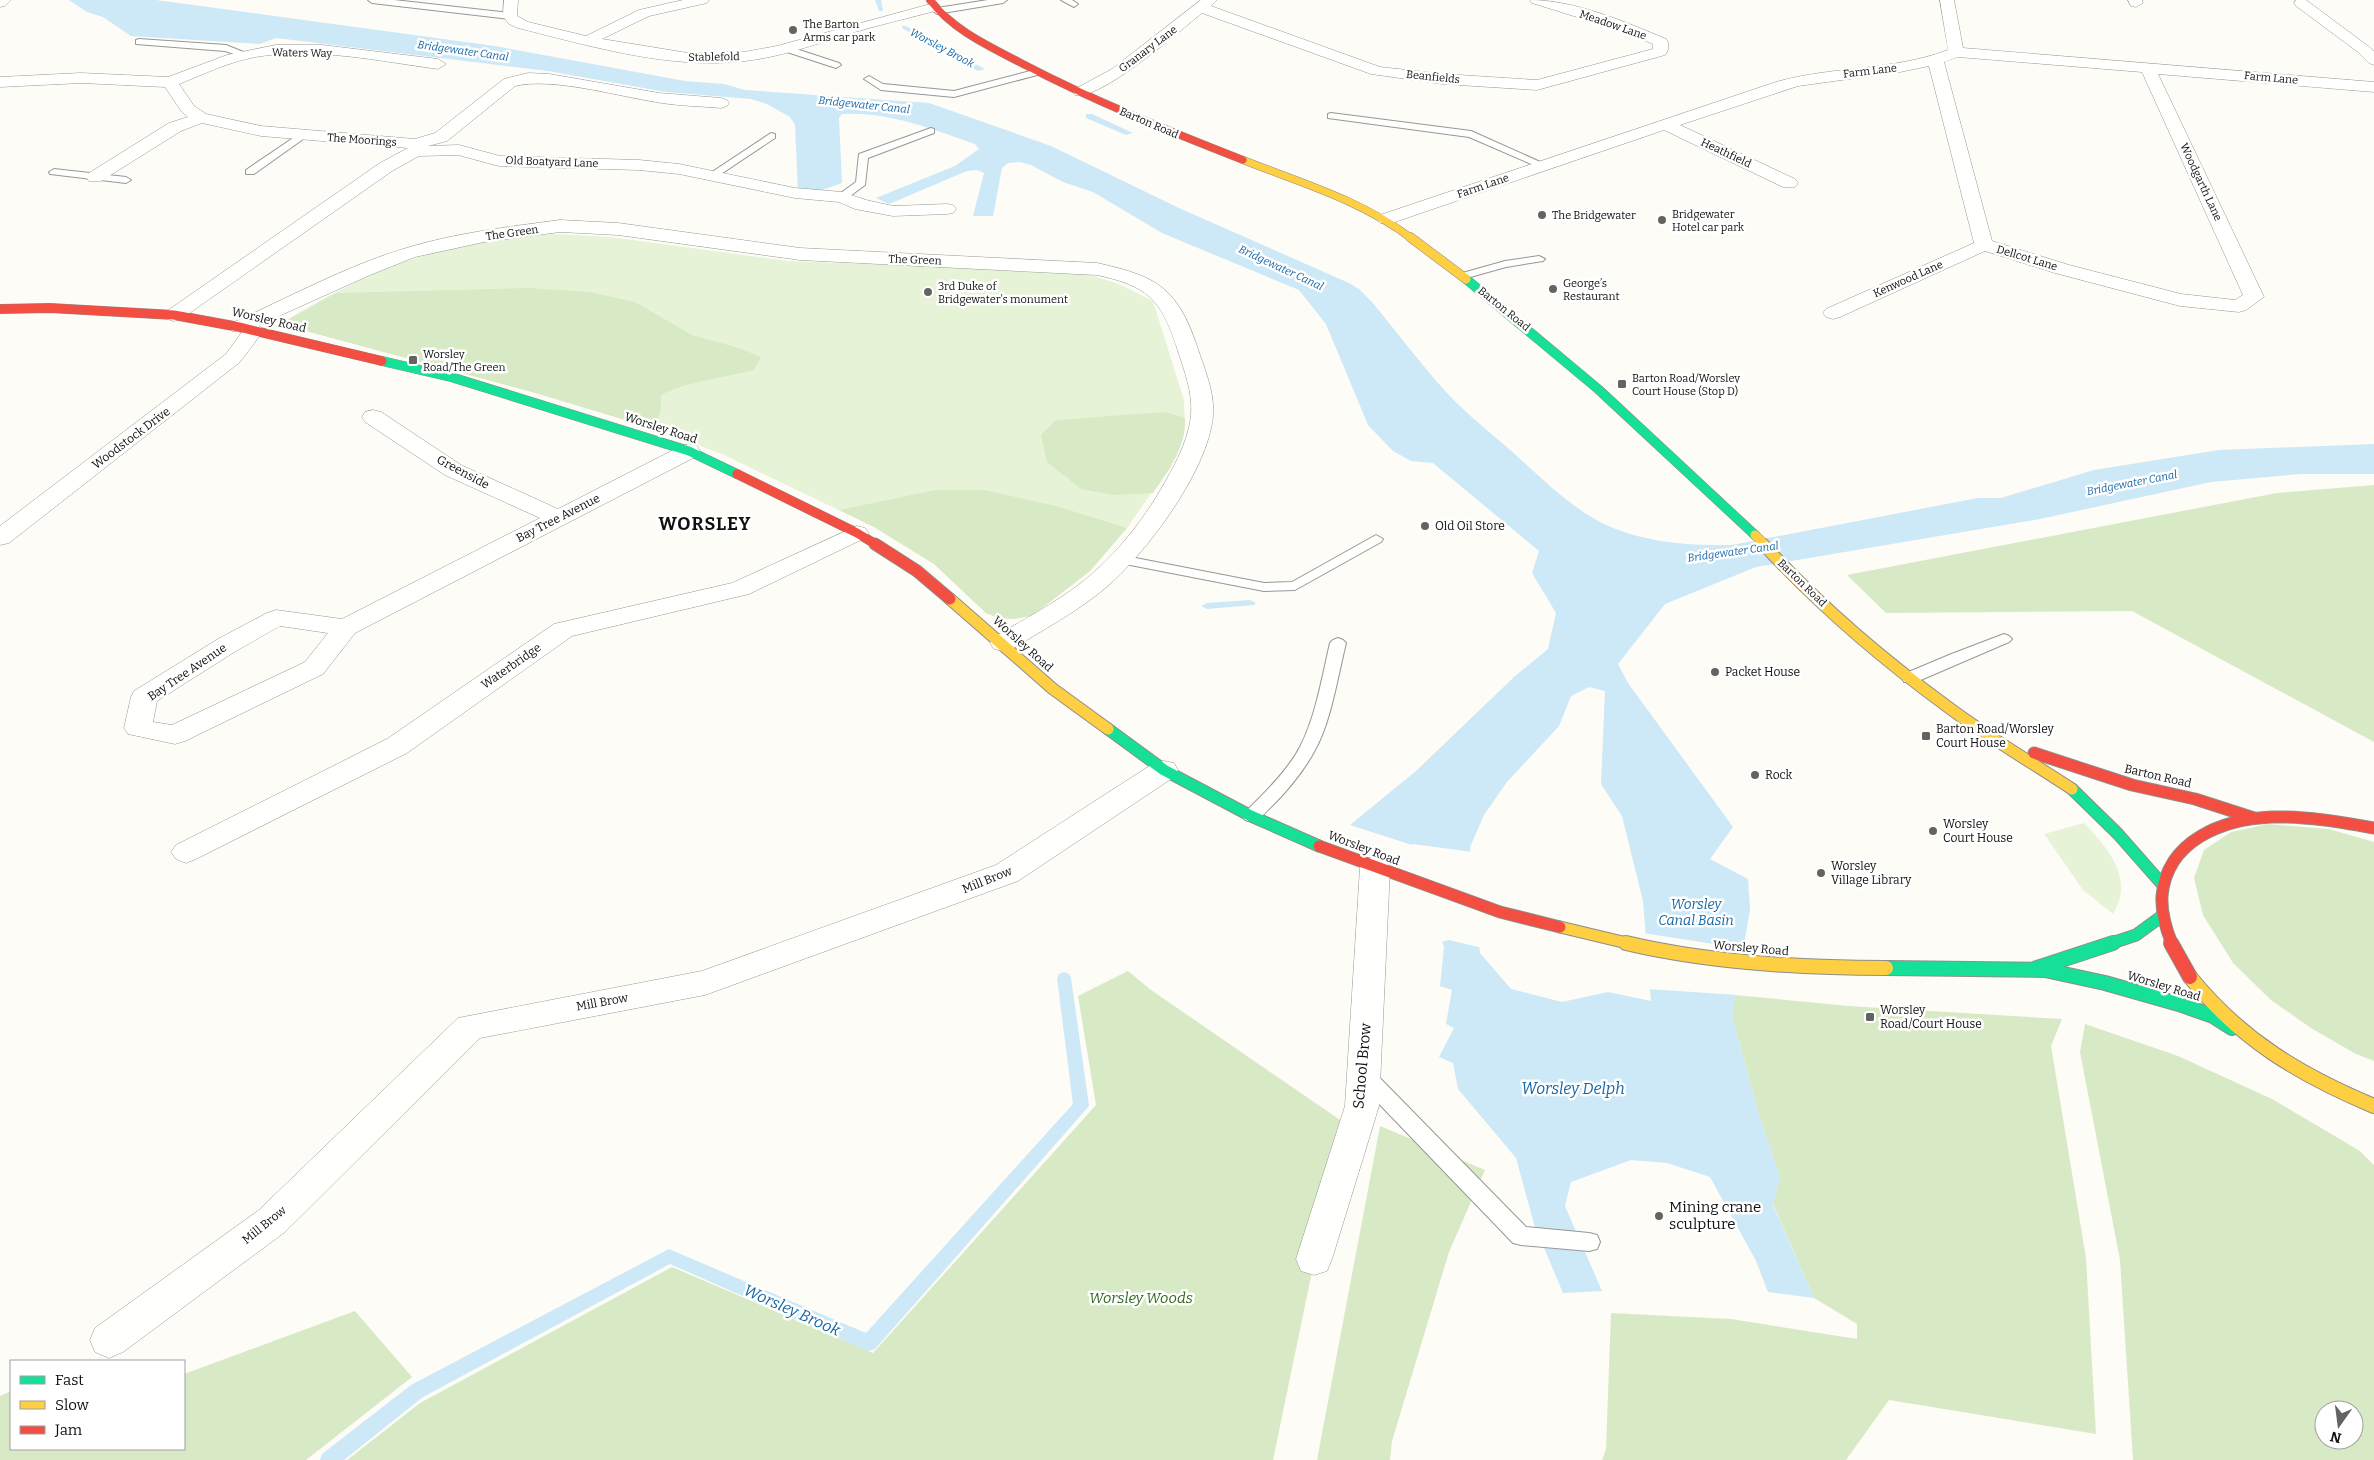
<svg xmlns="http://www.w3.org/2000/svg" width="2374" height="1460" font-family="Bitter,serif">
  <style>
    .green { fill: #e7f3d7 }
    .forest { fill: #d8eac5; fill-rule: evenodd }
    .water { fill: #cde8f7; fill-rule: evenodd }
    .pier { fill: #fdfcf7 }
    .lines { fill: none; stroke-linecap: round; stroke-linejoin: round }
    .stream { fill: #cde8f7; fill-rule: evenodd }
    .lane-casing { stroke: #979795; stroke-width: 2 }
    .street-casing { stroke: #979795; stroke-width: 1 }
    .fast-far2-casing { stroke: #8e8d8b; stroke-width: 10 }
    .fast-far1-casing { stroke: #8e8d8b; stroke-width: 13 }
    .fast-casing { stroke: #8e8d8b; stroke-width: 16 }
    .slow-far3-casing { stroke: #8e8d8b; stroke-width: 8 }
    .slow-far2-casing { stroke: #8e8d8b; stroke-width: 10 }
    .slow-far1-casing { stroke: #8e8d8b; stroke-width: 13 }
    .slow-casing { stroke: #8e8d8b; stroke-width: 16 }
    .jam-far3-casing { stroke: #8e8d8b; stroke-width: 8 }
    .jam-far2-casing { stroke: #8e8d8b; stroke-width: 10 }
    .jam-far1-casing { stroke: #8e8d8b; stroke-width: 13 }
    .jam-casing { stroke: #8e8d8b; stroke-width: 16 }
    .lane { fill: #fffffe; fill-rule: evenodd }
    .street { fill: #fffffe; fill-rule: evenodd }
    .fast-far2 { stroke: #16e098; stroke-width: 9 }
    .fast-far1 { stroke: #16e098; stroke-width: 11 }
    .fast { stroke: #16e098; stroke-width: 14 }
    .slow-far3 { stroke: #ffcf43; stroke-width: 7 }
    .slow-far2 { stroke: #ffcf43; stroke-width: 9 }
    .slow-far1 { stroke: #ffcf43; stroke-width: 11 }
    .slow { stroke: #ffcf43; stroke-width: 14 }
    .jam-far3 { stroke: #f24e42; stroke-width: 7 }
    .jam-far2 { stroke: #f24e42; stroke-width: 9 }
    .jam-far1 { stroke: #f24e42; stroke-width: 11 }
    .jam { stroke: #f24e42; stroke-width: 14 }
    .poi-dot { fill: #646362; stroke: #fff; stroke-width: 2 }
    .labels { text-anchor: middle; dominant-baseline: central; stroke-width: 5; stroke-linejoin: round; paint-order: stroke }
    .far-poi-label { font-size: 11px; fill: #111; stroke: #fff; text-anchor: start }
    .far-street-label { font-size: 11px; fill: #111; stroke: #fff }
    .far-water-label { font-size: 11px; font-style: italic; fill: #1768a6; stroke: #fff }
    .street-label { font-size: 12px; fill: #111; stroke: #fff }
    .poi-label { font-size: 12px; fill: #111; stroke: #fff; text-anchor: start }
    .water-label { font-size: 14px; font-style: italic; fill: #1768a6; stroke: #fff }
    .near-street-label { font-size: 15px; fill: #111; stroke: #fff }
    .near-poi-label { font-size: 15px; fill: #111; stroke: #fff; text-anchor: start }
    .near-park-label { font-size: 15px; font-style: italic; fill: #2f6b1f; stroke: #fff }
    .near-water-label { font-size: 16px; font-style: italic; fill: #1768a6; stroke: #fff }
    .district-label { font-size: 18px; font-weight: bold; letter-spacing: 1px; fill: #111; stroke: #fff }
  </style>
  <rect width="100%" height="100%" fill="#fdfcf7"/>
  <!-- green -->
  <path class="green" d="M554,234L611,237L788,261L1080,272L1119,284L1153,301L1184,400L1185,425L1176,457L1127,528L1090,571L1041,609L1030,616L1014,619L998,618L986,613L934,564L874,527L722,454L652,428L532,392L280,324C320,300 362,276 407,261C454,245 504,237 554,234Z
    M2084,823C2108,848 2135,879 2113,914L2083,890L2044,834Z"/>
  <!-- forest -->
  <path class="forest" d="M529,288L590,292L635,302L692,335L739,348L761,357L754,370C724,378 688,381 661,395V408L655,429L532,392L280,324L336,293Z
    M1165,412L1185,418C1187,446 1168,472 1153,493L1114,495L1081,489L1047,462L1041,435L1056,420Z
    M2374,485V742L2132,611L1886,613L1847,575L2277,493Z
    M936,490H985L1056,506L1127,528L1090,571L1041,609L1030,616L1014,619L998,618L986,613L934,564L874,527L839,510Z
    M2268,824L2329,829L2374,842V1061L2356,1054L2311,1028L2271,1000L2233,963L2203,915L2194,878L2204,850L2231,832Z
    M1128,971L1151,990L1343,1122L1273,1460H347L420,1403L672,1267L873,1353L1096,1105L1078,996Z
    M1735,995L1849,1006L2062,1019L2051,1046L2086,1258L2096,1434L1889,1400L1846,1460H1602L1606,1449L1611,1313L1731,1319L1857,1339V1324L1814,1298L1773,1204L1780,1177L1759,1115L1732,1016Z
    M2085,1024L2178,1056L2272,1099L2360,1151L2374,1165V1460H2133L2120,1260L2080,1052ZM2324,1410H2354V1440H2324Z
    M1380,1126L1485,1170L1449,1252L1392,1441L1390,1460H1317Z
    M355,1311L412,1377L306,1460H0V1396L11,1391V1449H184V1374Z"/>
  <!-- water -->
  <path class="water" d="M69,0H156L495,46L685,81L724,84L745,90L929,103L1051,146L1181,209L1349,283L1359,289L1371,301C1396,331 1420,363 1446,392C1468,416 1495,436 1519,458C1542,479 1566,502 1593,518C1634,542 1686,546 1732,545L1978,498H2001L2094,470L2219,450L2374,444V474H2301L2211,482L2040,519L1756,567L1665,604L1618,664L1628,683L1733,827L1710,859L1748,879L1750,909L1732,1016L1759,1115L1780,1177L1773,1205L1814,1298L1768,1292L1756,1261L1710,1177L1667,1163L1631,1160L1571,1182L1565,1206L1602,1291L1563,1293L1534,1224L1516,1158L1458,1089L1453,1063L1439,1057L1454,1028L1446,1024L1452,990L1440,986L1444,947L1412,845L1350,825L1416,771L1514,677L1548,649L1556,613L1532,573L1539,551L1433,463L1411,461L1393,451L1368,425L1326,324L1299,290L1162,233L1093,192L1063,182L1031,165L1020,162L1008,163L1002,168L993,216H973L984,173L977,170L967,171L889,204L876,198L955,166L979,149L975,144C933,129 887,111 842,114L839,118L842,183L822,190L798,191L795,125L790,117L767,104L751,99L666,92L548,71L276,38L260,44L131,36L103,17L87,12ZM1589,687L1605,691L1601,784L1622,816L1643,901L1651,1001L1608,992L1562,1002L1511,989L1480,953L1470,847L1484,815L1507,782L1559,726L1571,696Z"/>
  <!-- pier -->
  <path class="pier" d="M1412,844L1473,852L1482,948L1449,940L1440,942L1413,857Z
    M1643,933L1746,949L1738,995L1648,989Z"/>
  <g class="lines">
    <!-- stream -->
    <path class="stream" d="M875,0H881L883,11H879Z
      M902,26H906L985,69L978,71L902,28Z
      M1086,114H1092L1133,133L1126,135L1086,118Z
      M1250,600L1256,603L1254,605L1207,609L1201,606L1207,603Z
      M1064,972L1069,974L1071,978L1089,1106L875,1349L869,1351L863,1349L670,1264L423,1397L344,1460H320L322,1454L411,1385L669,1249L866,1333L1073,1104L1057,978L1059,974Z"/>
    <!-- lane casing -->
    <g class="lane-casing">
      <path id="lane" d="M368,0H394L510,13L514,16L510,19L372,3Z
        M988,0H1007L1003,3L937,14L933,11L937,8Z
        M1061,0H1072L1078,4L1074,7Z
        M139,39L226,45L251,55L246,58L225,51L136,44V40Z
        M787,46L839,63L841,65L836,68L784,51L782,49Z
        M1038,69L1043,72L1041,74L954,97L881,90L864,79L869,76L883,84L954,91Z
        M1331,113L1471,131L1547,165L1542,168L1538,167L1469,137L1328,118V114Z
        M931,128L934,129V133L868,158L865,185L846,199H838V195L856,182L859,154Z
        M302,132L307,135L306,137L254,174H246V170Z
        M771,133L775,134V138L718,176H710L709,174Z
        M54,169L126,177L131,180L126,183L50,174L49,172Z
        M1539,256L1545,259L1543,261L1506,267L1463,279L1457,276L1459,274L1505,261Z
        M1376,535L1383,539L1381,542L1295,590L1264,591L1120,563L1113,559L1120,555L1264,583L1292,582Z
        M2004,634L2009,636L2012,639L2009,642L1916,682H1904L1902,678L1904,674L1949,655Z
        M1338,638L1343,640L1346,643C1338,675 1331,722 1315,750C1305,769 1288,790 1273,805C1264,813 1258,824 1245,820L1242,816L1245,812C1264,794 1288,770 1300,747C1316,716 1322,677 1330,643L1333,640Z
        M1365,1068L1372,1070L1526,1227L1589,1233L1597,1235L1600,1242L1597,1249L1589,1251L1521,1245L1513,1243L1358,1082L1355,1076L1358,1070Z"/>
    </g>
    <!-- street casing -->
    <g class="street-casing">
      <path id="street" d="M0,0H11L5,6L0,7Z
        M504,0H518L517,16L528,22L586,36L639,10L683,0H709L707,3L649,16L602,39L688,53L744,52L777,46L934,3L941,7L939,10C909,18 878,25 848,34C814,45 780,57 745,61C669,70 591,46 518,28L509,24L503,16Z
        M1201,0H1217L1211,6L1380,67L1443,74L1537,80L1653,49V44L1625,32L1532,3L1530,0C1574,0 1626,22 1666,39C1670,44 1669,50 1665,55L1537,90L1443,84L1371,74L1202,13C1181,30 1100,101 1075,95L1073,92L1075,89L1112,69Z
        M1940,0H1954L1963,48L2374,82V92L2158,74L2264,297L2246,310L2239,312L2180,306L2055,273L1985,251L1840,317L1833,319L1826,317L1823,313L1826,309L1974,243L1929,66L1900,72L1798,86L1680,125L1795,179L1798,183L1795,187H1783L1664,130L1392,223H1380L1377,219L1380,215L1776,82C1832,66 1893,71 1948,50ZM1958,57L2142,72L2243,295L2235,300L2181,294L2069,265L1992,241L1944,62Z
        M2128,0H2142L2143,3L2136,7L2131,6Z
        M2296,0H2306L2368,46L2374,51V65L2369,63L2358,52L2296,6L2294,3Z
        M276,45H322L438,59L446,64L438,69C378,61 316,47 255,57C229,62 204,74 179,84L194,106L206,114L261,126L415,139L435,133L504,79L528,73L549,74L659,93L721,98L727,100L729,103L727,106L721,108C699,106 677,106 656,102C617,96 552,77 515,86L447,141L428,146L459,145L500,156L639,160L679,164L795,188L842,192L866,200L893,206L947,204L953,205L956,209L953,213L947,214L893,216L855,209L839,202L795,198L679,174L639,170L499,166L458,155L419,156L392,171L181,319L174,321L167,319L164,315L167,311L380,163L408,148L261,136L202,123L181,131L101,181H89L86,177L89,173L169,123L188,117L182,112L165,87L81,83L0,87V77L81,73L168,77L227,55Z
        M560,220L618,223L800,248L1097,263C1156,276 1177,287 1197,346C1204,368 1215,392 1213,416C1208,472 1142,560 1098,594C1071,615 1041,631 1012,649L1003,651L994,649L990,643L994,637C1023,620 1054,604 1081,583C1117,555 1147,516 1169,475C1179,457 1189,436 1191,415C1193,392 1184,370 1177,348C1161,299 1148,286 1097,275L800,260L618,235L560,232L484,242L415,257L370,275L259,325L264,330L240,362L9,543L0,545V526L226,354L242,332L232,331L229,327L232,323C288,298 344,267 403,249C454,233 508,227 560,220Z
        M373,410L381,412L461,465L558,509L681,446L689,444L697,446L700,451L697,456L355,633L323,674L185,741L175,744L128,734L124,728L131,697L134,691L218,639L267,613L276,610L342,619L540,518L445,475L365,422L362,417L365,412ZM280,626L328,633L305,662L172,725L153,722L157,701L236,651Z
        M857,526L865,528L869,533L865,538L749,594L572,636L407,753L196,859L186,863L176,859L171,852L176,845L387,739L554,624L732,583Z
        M1164,761L1174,763L1178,770L1174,777L1018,881L705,995L480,1038L285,1232L123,1352L109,1358L95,1352L90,1340L95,1328L259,1210L458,1018L702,971L996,865L1154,763Z
        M1375,857L1386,860L1390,868L1379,1106L1332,1259L1327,1271L1314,1275L1301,1271L1296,1259L1345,1106L1360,868L1364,860Z"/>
    </g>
    <!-- fast-far2 casing -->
    <g class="fast-far2-casing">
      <path id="fast-far2" d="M1466,279L1598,389L1755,535
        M382,361L451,377L689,451L737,474"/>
    </g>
    <!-- fast-far1 casing -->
    <g class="fast-far1-casing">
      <path id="fast-far1" d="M1108,729L1164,770L1251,816L1319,846
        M2072,789L2118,834L2162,884
        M2109,944L2136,935L2162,916"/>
    </g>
    <!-- fast casing -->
    <g class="fast-casing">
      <path id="fast" d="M1886,968L2045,970L2105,983L2179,1004L2213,1016L2232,1028
        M2034,969L2113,943"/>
    </g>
    <!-- slow-far3 casing -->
    <g class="slow-far3-casing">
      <path id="slow-far3" d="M1243,160C1301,183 1361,200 1411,238"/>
    </g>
    <!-- slow-far2 casing -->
    <g class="slow-far2-casing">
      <path id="slow-far2" d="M1410,237L1466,279
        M1755,535L1765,545"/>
    </g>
    <!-- slow-far1 casing -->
    <g class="slow-far1-casing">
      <path id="slow-far1" d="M1763,544C1819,605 1882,659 1948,707C1988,737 2031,762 2072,789
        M950,599L1053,689L1108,729
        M1560,927L1631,944"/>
    </g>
    <!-- slow casing -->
    <g class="slow-casing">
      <path id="slow" d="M1626,943C1710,963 1799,968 1886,968
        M2190,977C2241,1040 2300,1075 2374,1106"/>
    </g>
    <!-- jam-far3 casing -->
    <g class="jam-far3-casing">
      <path id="jam-far3" d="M930,0C954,31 989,46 1023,64C1094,101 1169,131 1243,160"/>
    </g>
    <!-- jam-far2 casing -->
    <g class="jam-far2-casing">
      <path id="jam-far2" d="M0,309L50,308L174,315L239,327L382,361
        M737,474L857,533L877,545"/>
    </g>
    <!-- jam-far1 casing -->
    <g class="jam-far1-casing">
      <path id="jam-far1" d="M875,544L917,571L950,599
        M2034,753L2132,785L2195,799L2254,818
        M1319,846L1500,912L1560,927
        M2172,944C2166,929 2161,912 2162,896C2167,840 2223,819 2272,817C2306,816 2340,822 2374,828"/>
    </g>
    <!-- jam casing -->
    <g class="jam-casing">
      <path id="jam" d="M2171,943L2190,977"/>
    </g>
    <!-- lane -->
    <use href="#lane" class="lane"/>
    <!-- street -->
    <use href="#street" class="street"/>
    <!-- fast-far2 -->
    <use href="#fast-far2" class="fast-far2"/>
    <!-- fast-far1 -->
    <use href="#fast-far1" class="fast-far1"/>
    <!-- fast -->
    <use href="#fast" class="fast"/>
    <!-- slow-far3 -->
    <use href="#slow-far3" class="slow-far3"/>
    <!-- slow-far2 -->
    <use href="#slow-far2" class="slow-far2"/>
    <!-- slow-far1 -->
    <use href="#slow-far1" class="slow-far1"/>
    <!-- slow -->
    <use href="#slow" class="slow"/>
    <!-- jam-far3 -->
    <use href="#jam-far3" class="jam-far3"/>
    <!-- jam-far2 -->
    <use href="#jam-far2" class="jam-far2"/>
    <!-- jam-far1 -->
    <use href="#jam-far1" class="jam-far1"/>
    <!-- jam -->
    <use href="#jam" class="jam"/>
  </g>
  <!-- markers -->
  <g class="poi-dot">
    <circle cx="793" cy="30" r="5"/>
    <circle cx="1542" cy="215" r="5"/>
    <circle cx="1662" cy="220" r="5"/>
    <circle cx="1553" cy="289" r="5"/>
    <circle cx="928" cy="292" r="5"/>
    <rect x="408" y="355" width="10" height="10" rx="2.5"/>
    <rect x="1617" y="379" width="10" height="10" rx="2.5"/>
    <circle cx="1425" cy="526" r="5"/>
    <circle cx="1715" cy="672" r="5"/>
    <rect x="1921" y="731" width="10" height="10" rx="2.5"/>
    <circle cx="1755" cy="775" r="5"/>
    <circle cx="1933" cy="831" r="5"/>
    <circle cx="1821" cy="873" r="5"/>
    <rect x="1865" y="1012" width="10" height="10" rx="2.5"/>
    <circle cx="1659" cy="1216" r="5"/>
  </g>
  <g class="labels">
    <!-- far-poi labels -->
    <g class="far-poi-label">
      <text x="803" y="24">The Barton<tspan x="803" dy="13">Arms car park</tspan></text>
      <text x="1672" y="214">Bridgewater<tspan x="1672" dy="13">Hotel car park</tspan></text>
      <text x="1552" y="215">The Bridgewater</text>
      <text x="1563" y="283">George’s<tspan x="1563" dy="13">Restaurant</tspan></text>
      <text x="938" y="286">3rd Duke of<tspan x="938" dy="13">Bridgewater's monument</tspan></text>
      <text x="423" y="354">Worsley<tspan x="423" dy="13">Road/The Green</tspan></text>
      <text x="1632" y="378">Barton Road/Worsley<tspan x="1632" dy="13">Court House (Stop D)</tspan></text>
    </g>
    <!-- far-street labels -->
    <g class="far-street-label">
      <text transform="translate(1613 25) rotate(19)">Meadow Lane</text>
      <text transform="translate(1148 49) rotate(-37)">Granary Lane</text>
      <text transform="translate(302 53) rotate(1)">Waters Way</text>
      <text transform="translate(714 57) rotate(-1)">Stablefold</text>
      <text transform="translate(1870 71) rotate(-7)">Farm Lane</text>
      <text transform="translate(1433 77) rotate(6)">Beanfields</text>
      <text transform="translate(2271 78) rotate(5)">Farm Lane</text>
      <text transform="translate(1149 123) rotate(23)">Barton Road</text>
      <text transform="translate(362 140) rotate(4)">The Moorings</text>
      <text transform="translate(1726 153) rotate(25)">Heathfield</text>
      <text transform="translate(552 162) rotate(2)">Old Boatyard Lane</text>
      <text transform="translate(2201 182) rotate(65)">Woodgarth Lane</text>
      <text transform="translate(1483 186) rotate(-19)">Farm Lane</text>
      <text transform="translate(512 233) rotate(-8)">The Green</text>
      <text transform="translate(2027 258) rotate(17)">Dellcot Lane</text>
      <text transform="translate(915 260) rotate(2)">The Green</text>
      <text transform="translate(1908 279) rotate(-24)">Kenwood Lane</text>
      <text transform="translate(1504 309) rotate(39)">Barton Road</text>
      <text transform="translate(1802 583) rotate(44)">Barton Road</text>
    </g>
    <!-- far-water labels -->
    <g class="far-water-label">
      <text transform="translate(942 48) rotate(28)">Worsley Brook</text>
      <text transform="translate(463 51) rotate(8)">Bridgewater Canal</text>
      <text transform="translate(864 105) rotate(6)">Bridgewater Canal</text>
      <text transform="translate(1281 268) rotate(25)">Bridgewater Canal</text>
      <text transform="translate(2132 483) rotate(-11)">Bridgewater Canal</text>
      <text transform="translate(1733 552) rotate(-8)">Bridgewater Canal</text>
    </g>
    <!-- street labels -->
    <g class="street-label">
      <text transform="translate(269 320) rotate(13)">Worsley Road</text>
      <text transform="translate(661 428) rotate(18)">Worsley Road</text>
      <text transform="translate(131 438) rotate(-37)">Woodstock Drive</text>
      <text transform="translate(463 472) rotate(28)">Greenside</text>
      <text transform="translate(558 518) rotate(-27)">Bay Tree Avenue</text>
      <text transform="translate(1023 644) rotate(42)">Worsley Road</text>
      <text transform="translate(511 666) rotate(-35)">Waterbridge</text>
      <text transform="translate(187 672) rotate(-34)">Bay Tree Avenue</text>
      <text transform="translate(2158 776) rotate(13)">Barton Road</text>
      <text transform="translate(1364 848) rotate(21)">Worsley Road</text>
      <text transform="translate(987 880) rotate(-22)">Mill Brow</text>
      <text transform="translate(1751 948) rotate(5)">Worsley Road</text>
      <text transform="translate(2164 986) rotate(17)">Worsley Road</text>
      <text transform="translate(602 1002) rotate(-10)">Mill Brow</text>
      <text transform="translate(264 1225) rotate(-39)">Mill Brow</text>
    </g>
    <!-- poi labels -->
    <g class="poi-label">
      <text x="1435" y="526">Old Oil Store</text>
      <text x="1725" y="672">Packet House</text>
      <text x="1936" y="729">Barton Road/Worsley<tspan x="1936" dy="14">Court House</tspan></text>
      <text x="1765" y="775">Rock</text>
      <text x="1943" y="824">Worsley<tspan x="1943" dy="14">Court House</tspan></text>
      <text x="1831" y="866">Worsley<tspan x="1831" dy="14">Village Library</tspan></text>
      <text x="1880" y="1010">Worsley<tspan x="1880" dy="14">Road/Court House</tspan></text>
    </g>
    <!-- water labels -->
    <g class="water-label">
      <text x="1696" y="904">Worsley<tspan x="1696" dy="16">Canal Basin</tspan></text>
    </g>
    <!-- near-street labels -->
    <g class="near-street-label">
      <text transform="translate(1362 1066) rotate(-85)">School Brow</text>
    </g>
    <!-- near-poi labels -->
    <g class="near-poi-label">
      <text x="1669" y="1207">Mining crane<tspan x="1669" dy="17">sculpture</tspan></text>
    </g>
    <!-- near-park labels -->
    <g class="near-park-label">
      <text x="1141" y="1298">Worsley Woods</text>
    </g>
    <!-- near-water labels -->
    <g class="near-water-label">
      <text x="1573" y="1088">Worsley Delph</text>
      <text transform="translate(792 1310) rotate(24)">Worsley Brook</text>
    </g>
    <!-- district labels -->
    <g class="district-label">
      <text x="705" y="524">WORSLEY</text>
    </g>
  </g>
  <!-- legend -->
  <rect x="10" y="1360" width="175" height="90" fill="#ffffff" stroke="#a0a0a0"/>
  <rect x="20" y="1376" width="25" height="8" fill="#16e098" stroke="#a0a0a0"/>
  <text x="55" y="1385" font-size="15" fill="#111111">Fast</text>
  <rect x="20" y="1401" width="25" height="8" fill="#ffcf43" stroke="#a0a0a0"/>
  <text x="55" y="1410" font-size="15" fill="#111111">Slow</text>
  <rect x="20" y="1426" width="25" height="8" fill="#f24e42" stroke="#a0a0a0"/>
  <text x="55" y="1435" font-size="15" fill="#111111">Jam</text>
  <!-- north arrow -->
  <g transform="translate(2339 1425) rotate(194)"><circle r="24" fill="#ffffff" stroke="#a0a0a0"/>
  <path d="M0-4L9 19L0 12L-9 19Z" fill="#646362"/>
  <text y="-8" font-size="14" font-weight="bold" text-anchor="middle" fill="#111111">N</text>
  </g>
</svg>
